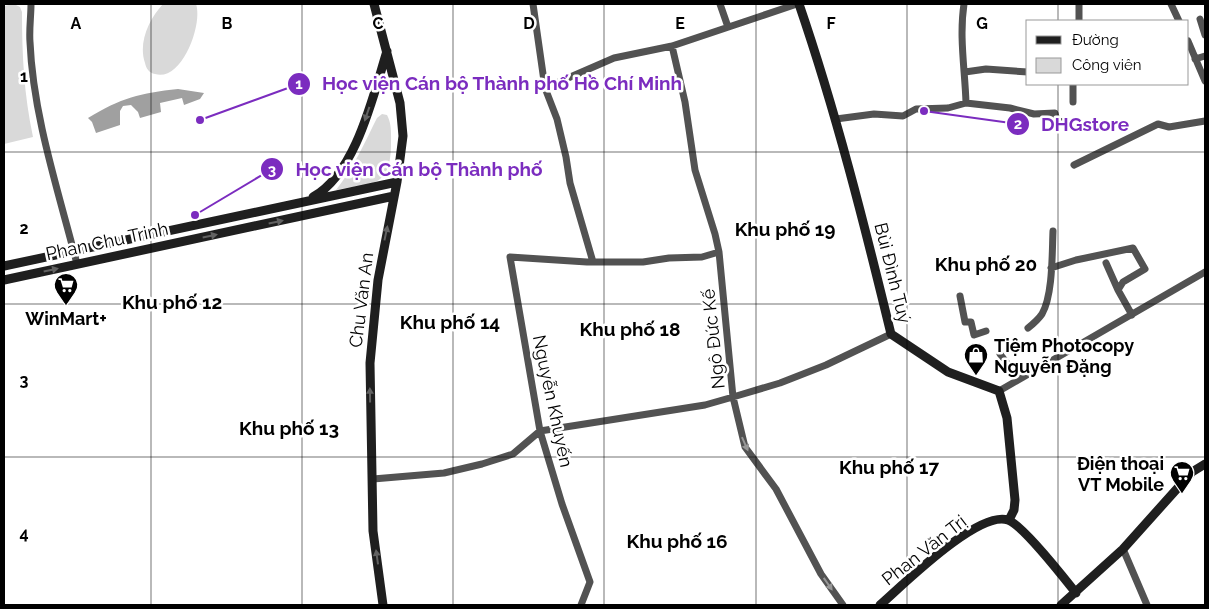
<svg xmlns="http://www.w3.org/2000/svg" width="1209" height="609" font-family="Raleway,sans-serif">
  <style>
    .green { fill: #d9d9d9 }
    .water { fill: #a0a0a0 }
    .lines { fill: none; stroke-linecap: round; stroke-linejoin: round }
    .street { stroke: #525252; stroke-width: 7 }
    .secondary { stroke: #1f1f1f; stroke-width: 9 }
    .oneway { fill: #626262 }
    .oneway2 { fill: #979797 }
    .grid { fill: none; stroke: #000; stroke-width: 1; stroke-opacity: 0.55 }
    .labels { text-anchor: middle; dominant-baseline: central; stroke-width: 5; stroke-linejoin: round; paint-order: stroke }
    .street-label { font-size: 18px; fill: #000; stroke: #fff }
    .poi-label { font-size: 18px; font-weight: bold; fill: #000; stroke: #fff }
    .neighbourhood-label { font-size: 19px; font-weight: bold; fill: #000; stroke: #fff }
    .grid-label { font-size: 16px; text-anchor: middle; font-weight: bold; fill: #000; stroke: #fff; stroke-width: 5; stroke-linejoin: round; paint-order: stroke }
    .leader { fill: none; stroke: #7b2cbf; stroke-width: 2 }
    .callout-dot { fill: #7b2cbf; stroke: #fff; stroke-width: 2 }
    .mark-label { font-size: 15px; text-anchor: middle; font-weight: bold; fill: #fff }
    .callout-label { font-size: 19px; text-anchor: middle; font-weight: bold; fill: #7b2cbf; stroke: #fff; stroke-width: 5; stroke-linejoin: round; paint-order: stroke }
  </style>
  <rect width="100%" height="100%" fill="#fff"/>
  <!-- green -->
  <path class="green" d="M14,4L20,7L22,12C22,56 24,94 33,137L4,144V6Z
    M163,4H196C203,24 182,82 155,74C149,73 146,68 145,63C138,43 149,19 163,4Z
    M382,114L387,115C392,124 391,135 391,146C390,189 371,183 336,190C353,169 365,142 377,118Z"/>
  <!-- water -->
  <path class="water" d="M178,89L204,93L200,99L184,105L182,98L160,103L161,112L140,118L138,112L131,105L123,106L120,111V125L96,133L92,122L88,118C121,98 140,93 178,89Z"/>
  <g class="lines">
    <!-- street -->
    <path class="street" d="M31,4C31,16 29,30 30,42C33,116 59,193 77,264
      M533,4L545,88L557,119L566,157L570,183L593,262
      M720,4L728,27
      M964,4C959,37 965,70 966,103
      M1079,4V21
      M1171,4L1179,21
      M1200,19L1205,35
      M1188,41L1205,81
      M672,46L685,102L695,170L715,234L719,252L733,397L745,447L776,489L821,574L843,605
      M1195,59L1205,56
      M965,72L986,69L1028,72
      M545,88L614,58L672,46L797,4
      M1073,102V84
      M836,119L874,114L903,116L916,109L948,108L966,103L1010,108L1034,114L1055,113L1057,121L1072,123
      M1074,165L1158,124L1169,127L1205,121
      M1106,263L1118,290
      M1051,268L1076,260L1133,248L1145,269L1123,282L1118,290L1132,315
      M960,296L965,322H971L974,335L986,331
      M1028,328C1033,324 1038,320 1042,314C1053,295 1052,253 1053,231
      M1000,354L1019,379
      M999,391L1205,272
      M373,479L444,473L482,464L513,454L540,431L705,405L733,397L780,383L826,365L891,334
      M1123,549L1147,605
      M581,605L590,582L562,504L540,431L510,257L587,262H643L669,258L702,257L719,252"/>
    <!-- secondary -->
    <path class="secondary" d="M374,4L400,103L403,136L397,182L378,280L370,363L373,531L383,605
      M799,4C836,112 864,223 891,334L948,372L999,391L1007,418L1015,500L1014,510L1009,520
      M313,197C356,173 373,96 387,51
      M4,266L397,182
      M4,280L394,196
      M880,605C903,585 978,510 1008,520C1023,525 1064,578 1076,593
      M1061,605L1123,549L1192,472L1205,464"/>
  </g>
  <!-- one-way arrows -->
  <defs><path id="oneway-solid" d="M-6-.8H1V-3.2L6.5 0L1 3.2V.8H-6Z" transform="scale(1.25)"/></defs>
  <g class="oneway">
    <use href="#oneway-solid" transform="translate(367 114) rotate(109)"/>
    <use href="#oneway-solid" transform="translate(276 222) rotate(-12)"/>
    <use href="#oneway-solid" transform="translate(386 233) rotate(-78)"/>
    <use href="#oneway-solid" transform="translate(210 236) rotate(-12)"/>
    <use href="#oneway-solid" transform="translate(51 270) rotate(-12)"/>
    <use href="#oneway-solid" transform="translate(370 395) rotate(-91)"/>
    <use href="#oneway-solid" transform="translate(377 557) rotate(-98)"/>
  </g>
  <g class="oneway2">
    <use href="#oneway-solid" transform="translate(745 444) rotate(66)"/>
    <use href="#oneway-solid" transform="translate(828 584) rotate(55)"/>
  </g>
  <!-- grid -->
  <path class="grid" d="M151,4V605M302,4V605M453,4V605M604,4V605M756,4V605M907,4V605M1058,4V21M1058,84V605M4,152H1205M4,304H1205M4,457H1205"/>
  <!-- icons -->
  <defs>
    <g id="supermarket-pin" transform="scale(1.25)"><path d="M0 17L-7.5 6A9.5 9.5 0 1 1 7.5 6Z" fill="#000" stroke="#fff"/><path d="M-6-5.5h2.5l.6 2H6L4.5 2H-2.5L-4.4-4H-6ZM-1.5 3.2a1.3 1.3 0 1 0 .1 0ZM3 3.2a1.3 1.3 0 1 0 .1 0Z" fill="#fff"/></g>
    <g id="shop-pin" transform="scale(1.25)"><path d="M0 17L-7.5 6A9.5 9.5 0 1 1 7.5 6Z" fill="#000" stroke="#fff"/><path d="M-5-2.5h2.3a2.7 3.5 0 0 1 5.4 0H5L5.5 6h-11ZM-1.5-2.5h3a1.5 2.3 0 0 0-3 0Z" fill="#fff"/></g>
  </defs>
  <g fill-rule="evenodd">
    <use href="#supermarket-pin" x="66" y="285"/>
    <use href="#shop-pin" x="976" y="355"/>
    <use href="#supermarket-pin" x="1182" y="473"/>
  </g>
  <g class="labels">
    <!-- street labels -->
    <g class="street-label">
      <text transform="translate(107 241) rotate(-12)">Phan Chu Trinh</text>
      <text transform="translate(893 273) rotate(76)">Bùi Đình Tuý</text>
      <text transform="translate(361 300) rotate(-83)">Chu Văn An</text>
      <text transform="translate(713 339) rotate(-96)">Ngô Đức Kế</text>
      <text transform="translate(553 401) rotate(78)">Nguyễn Khuyến</text>
      <text transform="translate(924 550) rotate(-38)">Phan Văn Trị</text>
    </g>
    <!-- poi labels -->
    <g class="poi-label">
      <text x="66" y="318">WinMart+</text>
      <text x="994" y="345" text-anchor="start">Tiệm Photocopy<tspan x="994" dy="21">Nguyễn Đặng</tspan></text>
      <text x="1164" y="463" text-anchor="end">Điện thoại<tspan x="1164" dy="21">VT Mobile</tspan></text>
    </g>
    <!-- neighbourhood labels -->
    <g class="neighbourhood-label">
      <text x="785" y="229">Khu phố 19</text>
      <text x="986" y="264">Khu phố 20</text>
      <text x="172" y="302">Khu phố 12</text>
      <text x="450" y="322">Khu phố 14</text>
      <text x="630" y="329">Khu phố 18</text>
      <text x="289" y="428">Khu phố 13</text>
      <text x="889" y="467">Khu phố 17</text>
      <text x="677" y="541">Khu phố 16</text>
    </g>
  </g>
  <g class="grid-label">
    <text x="76" y="29">A</text>
    <text x="227" y="29">B</text>
    <text x="378" y="29">C</text>
    <text x="529" y="29">D</text>
    <text x="680" y="29">E</text>
    <text x="831" y="29">F</text>
    <text x="982" y="29">G</text>
    <text x="24" y="82">1</text>
    <text x="24" y="234">2</text>
    <text x="24" y="386">3</text>
    <text x="24" y="539">4</text>
  </g>
  <!-- callouts -->
  <path class="leader" d="M200 120L299 84M924 111L1018 124M195 215L272 169"/>
  <g class="callout-dot">
    <circle cx="200" cy="120" r="5"/>
    <circle cx="924" cy="111" r="5"/>
    <circle cx="195" cy="215" r="5"/>
    <circle cx="299" cy="84" r="12"/>
    <circle cx="1018" cy="124" r="12"/>
    <circle cx="272" cy="169" r="12"/>
  </g>
  <g class="mark-label">
    <text x="299" y="89">1</text>
    <text x="1018" y="129">2</text>
    <text x="272" y="175">3</text>
  </g>
  <g class="callout-label">
    <text x="502" y="90">Học viện Cán bộ Thành phố Hồ Chí Minh</text>
    <text x="1085" y="131">DHGstore</text>
    <text x="419" y="176">Học viện Cán bộ Thành phố</text>
  </g>
  <!-- border -->
  <rect width="1209" height="609" fill="none" stroke="#000000" stroke-width="10"/>
  <!-- legend -->
  <rect x="1026" y="20" width="162" height="65" fill="#ffffff" stroke="#999999"/>
  <rect x="1036" y="36" width="25" height="8" fill="#1f1f1f" stroke="#999999"/>
  <text x="1072" y="45" font-size="15" fill="#000000">Đường</text>
  <rect x="1036" y="58" width="25" height="15" fill="#d9d9d9" stroke="#999999"/>
  <text x="1072" y="70" font-size="15" fill="#000000">Công viên</text>
</svg>
